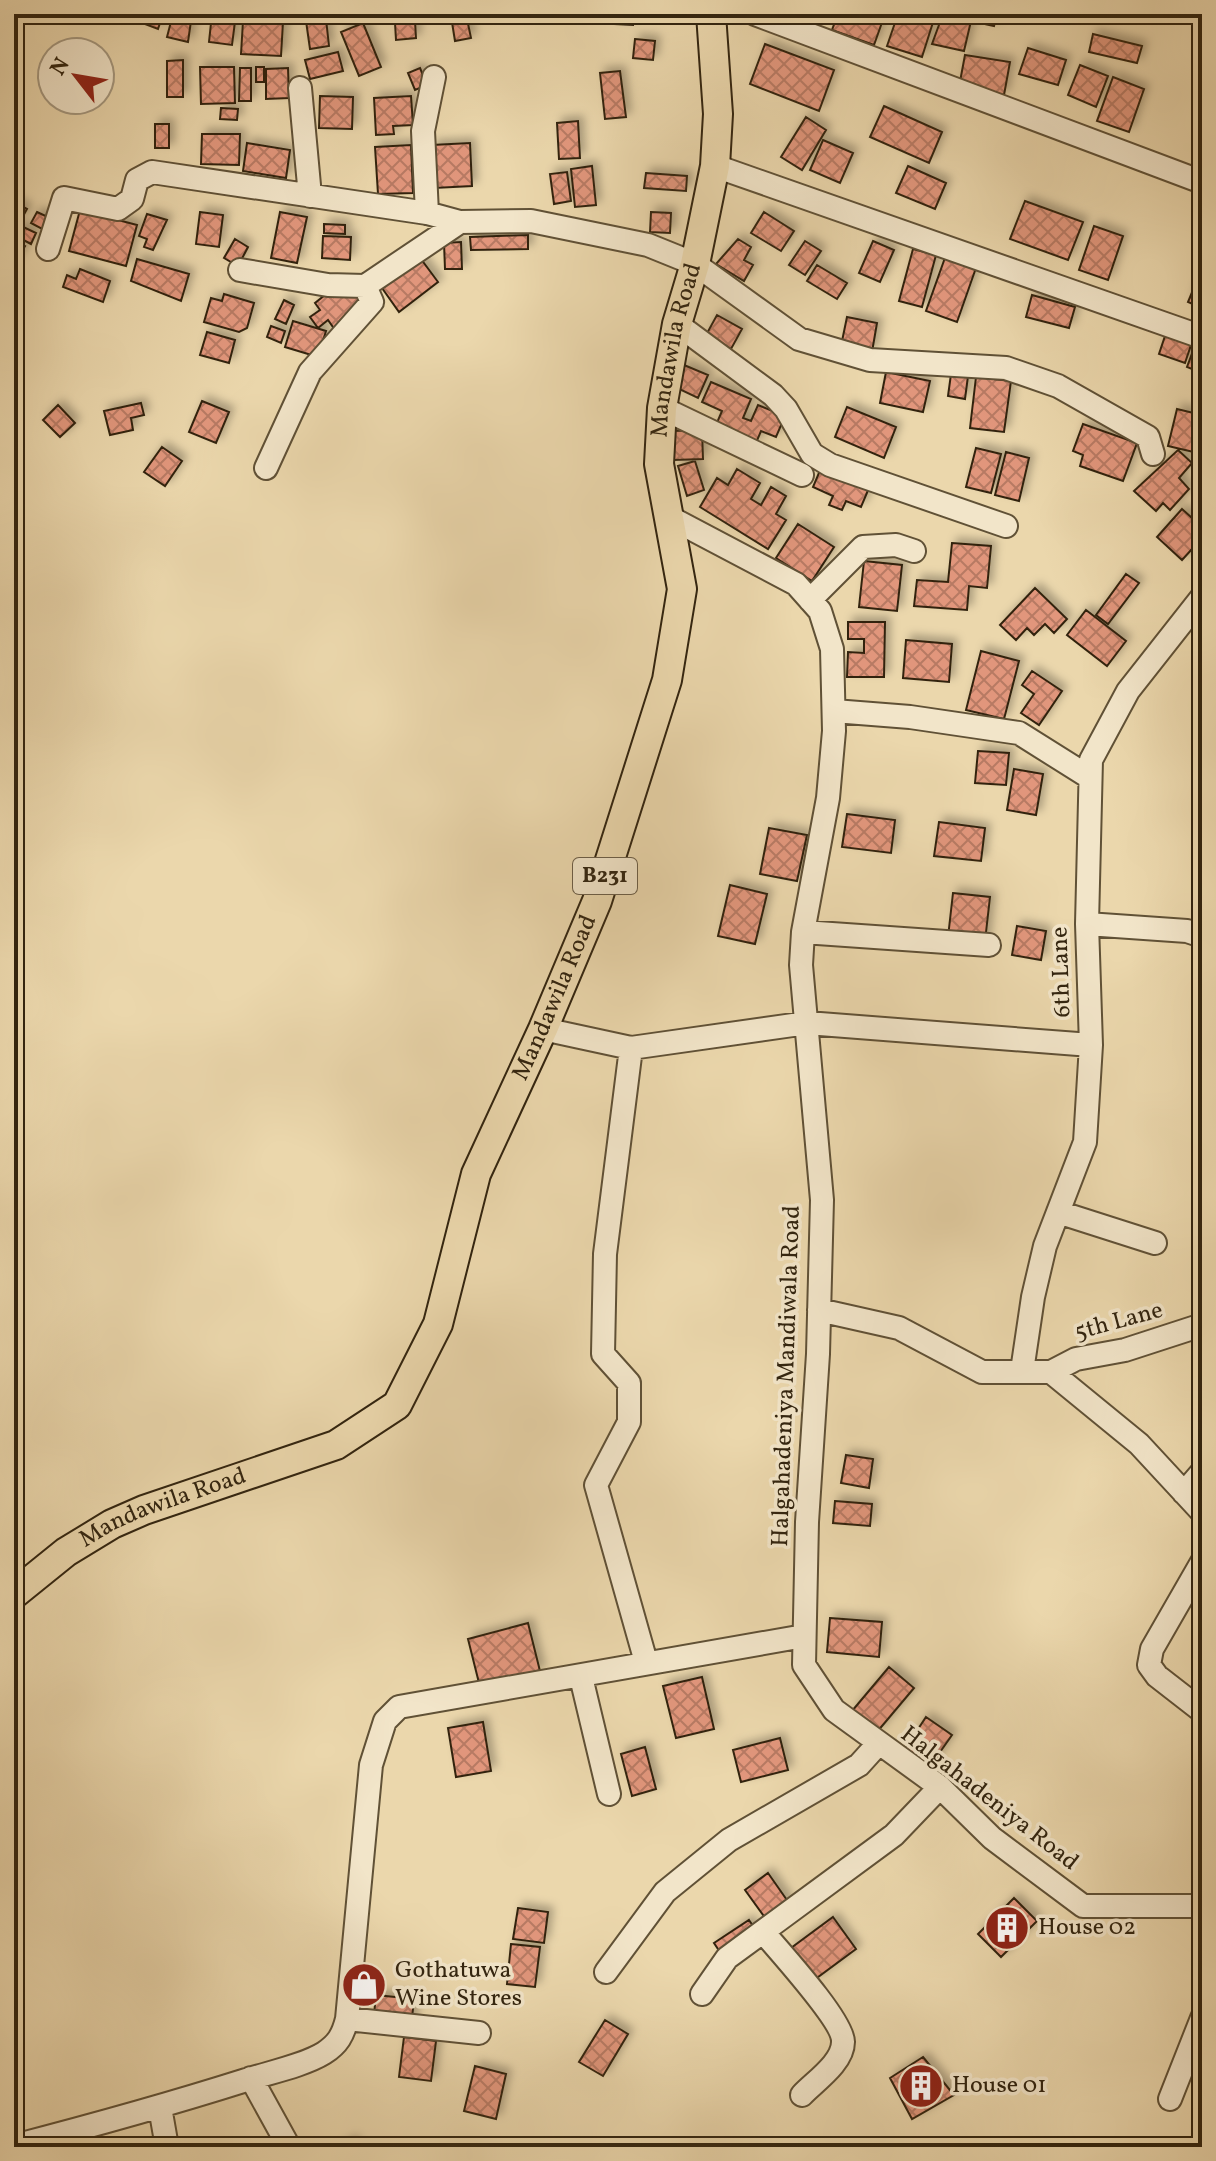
<svg xmlns="http://www.w3.org/2000/svg" width="1216" height="2161" font-family="Vollkorn,serif">
  <style>
    .building { fill: url(#building-cross-hatch); stroke: #32240f; stroke-width: 2; filter: url(#shadow) }
    .lines { fill: none; stroke-linecap: round; stroke-linejoin: round }
    .minor-casing { stroke: #605136; stroke-width: 26 }
    .major-casing { stroke: #32240f; stroke-width: 32 }
    .minor { stroke: #f2e5c9; stroke-width: 22 }
    .major { stroke: #ebd7ac; stroke-width: 28 }
    .labels { text-anchor: middle; dominant-baseline: central; stroke-width: 7; stroke-linejoin: round; paint-order: stroke }
    .shield { fill: #f2e5c9; stroke: #6c5e47; stroke-width: 2 }
    .shield-label { font-size: 22px; font-weight: bold; fill: #32240f }
    .street-label { font-size: 24px; fill: #32240f; stroke: #f2e5c9 }
    .poi-label { font-size: 24px; fill: #32240f; stroke: #f2e5c9; text-anchor: start }
  </style>
  <defs>
    <pattern id="building-cross-hatch" width="8" height="8" patternUnits="userSpaceOnUse" patternTransform="scale(2)"><rect width="8" height="8" fill="#e1967b"/><path d="M0 0l8 8M0 8l8-8" fill="none" stroke="#b77a63"/></pattern>
    <filter id="shadow"><feDropShadow dx="5" dy="-5" stdDeviation="4" flood-color="#0004"/></filter>
  </defs>
  <rect width="100%" height="100%" fill="#ebd7ac"/>
  <filter id="stains"><feTurbulence type="fractalNoise" baseFrequency=".0025" numOctaves="4"/><feColorMatrix values="0 0 0 0 .2 0 0 0 0 .09 0 0 0 0 .02 0 0 0 .5 -.17"/></filter>
  <radialGradient id="worn" r=".72"><stop offset=".6" stop-color="#630" stop-opacity="0"/><stop offset="1" stop-color="#630" stop-opacity=".3"/></radialGradient>
  <!-- building -->
  <path class="building" d="M131,14H163L158,29L129,18Z
    M173,14H192L188,42L167,37Z
    M212,14H236L232,45L209,42Z
    M466,14L471,38L455,41L451,16Z
    M616,14H633V25L615,24Z
    M838,14H885L874,45L832,30Z
    M898,14L935,16L922,57L887,46Z
    M943,14H997L994,26L971,21L964,51L932,44Z
    M326,19L329,46L310,49L306,21Z
    M243,21L283,22L281,56L241,54Z
    M415,21L416,38L396,40L395,23Z
    M363,23L381,67L359,76L341,32Z
    M1093,34L1142,46L1137,63L1089,52Z
    M635,39L655,41L653,60L633,58Z
    M765,44L834,70L819,111L750,84Z
    M1028,48L1066,60L1058,85L1019,74Z
    M338,52L343,71L310,79L305,60Z
    M965,55L1010,62L1004,95L959,87Z
    M183,60V97H167V61Z
    M1080,65L1108,76L1096,107L1068,95Z
    M200,67H234L235,103L201,104Z
    M256,67H264V82H256Z
    M240,68H251V101H239Z
    M288,68L289,98L266,99V69Z
    M420,68L427,85L415,90L408,73Z
    M620,71L626,117L605,119L600,73Z
    M1113,77L1144,89L1129,132L1097,121Z
    M320,96L353,97L352,129L319,128Z
    M411,96L413,125L393,126L394,134L376,135L374,98Z
    M884,106L942,132L929,163L870,137Z
    M221,108L238,109L237,120L220,119Z
    M806,117L826,130L802,170L781,157Z
    M578,121L580,158L559,159L557,123Z
    M155,124H169V148H155Z
    M202,134H240L239,165L201,164Z
    M823,140L853,153L840,183L810,170Z
    M247,143L290,150L286,178L243,171Z
    M470,143L472,186L434,188L432,145Z
    M411,145L413,193L378,194L375,147Z
    M592,166L596,205L575,207L571,169Z
    M908,166L946,183L935,209L896,193Z
    M567,172L571,201L554,204L550,174Z
    M646,173L687,176L686,191L644,188Z
    M1025,201L1083,222L1068,260L1010,239Z
    M14,202L27,209L21,220L14,217Z
    M80,210L137,225L126,266L69,251Z
    M37,212L50,218L44,230L31,223Z
    M200,212L223,215L219,247L196,244Z
    M280,212L307,217L297,263L271,258Z
    M651,212L671,213L670,233L650,232Z
    M764,212L794,231L781,251L751,233Z
    M147,214L167,220L153,250L144,247L147,239L139,236Z
    M324,224L345,225V234L324,233Z
    M19,225L36,233L31,244L14,235Z
    M1094,226L1123,236L1108,280L1079,270Z
    M528,235V249L471,250L470,237Z
    M323,236L351,237L350,260L322,258Z
    M235,239L248,247L238,266L224,258Z
    M738,239L751,247L744,260L753,265L744,281L716,264Z
    M14,240L25,246L15,262L14,261Z
    M805,241L821,251L805,275L789,265Z
    M873,241L894,250L880,282L859,273Z
    M461,242L462,269H445L444,243Z
    M913,249L936,255L922,307L899,301Z
    M946,255L977,265L957,322L926,311Z
    M137,259L189,274L181,301L131,281Z
    M421,259L438,282L399,312L382,288Z
    M817,265L847,283L837,299L807,281Z
    M80,269L110,281L103,302L63,287L67,275L76,279Z
    M1200,273H1202V308L1188,302Z
    M355,289L367,305L335,330L328,320L318,328L310,317L320,310L315,303L330,291L334,297Z
    M224,294L254,303L247,328L239,332L204,322L211,298L222,301Z
    M1032,295L1075,307L1069,328L1026,317Z
    M284,300L294,305L286,324L275,319Z
    M717,315L742,329L731,349L706,335Z
    M847,317L877,323L872,352L841,346Z
    M293,321L326,331L318,357L285,347Z
    M271,326L285,331L281,343L267,337Z
    M207,332L235,340L229,363L200,355Z
    M1166,333L1192,342L1185,363L1159,354Z
    M1197,340L1202,342V373L1187,367Z
    M684,365L708,375L698,398L675,387Z
    M886,372L930,381L923,412L880,403Z
    M951,374L968,376L965,399L948,396Z
    M976,377L1011,381L1004,432L970,428Z
    M711,382L751,399L743,418L751,421L758,405L785,416L776,437L761,431L756,443L716,425L722,411L702,402Z
    M202,401L229,412L216,443L189,432Z
    M141,403L144,415L131,418L133,430L110,435L104,411Z
    M58,405L75,423L60,437L43,420Z
    M847,407L896,427L884,458L835,437Z
    M1177,409L1202,415V454L1168,446Z
    M1083,424L1137,443L1123,481L1080,466L1083,455L1073,451Z
    M702,430L703,459L674,460L673,431Z
    M162,447L182,461L165,486L144,472Z
    M976,448L1001,454L991,493L966,487Z
    M1178,450L1192,463L1179,478L1189,489L1170,510L1163,503L1156,511L1134,491Z
    M1006,452L1029,458L1019,501L995,495Z
    M695,461L704,490L687,496L678,466Z
    M821,468L869,488L861,507L846,501L842,510L829,505L833,496L813,487Z
    M737,469L760,483L751,499L761,505L771,487L786,496L776,514L786,520L768,549L700,507L717,478L728,485Z
    M1182,509L1202,527V538L1182,560L1157,537Z
    M798,524L834,547L812,581L776,558Z
    M952,543L991,546L987,588L969,586L967,610L914,606L917,580L948,582Z
    M864,561L902,565L897,611L859,607Z
    M1126,574L1139,583L1108,624L1096,615Z
    M1035,588L1067,619L1054,633L1045,624L1034,635L1027,628L1016,640L1000,625Z
    M1086,610L1126,641L1107,666L1067,635Z
    M848,622H885L884,677H847L848,652L864,653V639H848Z
    M906,640L952,644L949,682L903,678Z
    M981,651L1019,661L1004,719L966,710Z
    M1032,671L1062,691L1039,725L1021,713L1034,694L1022,685Z
    M978,751L1009,753L1006,785L975,783Z
    M1014,769L1043,774L1036,815L1007,810Z
    M847,814L895,820L891,853L842,847Z
    M939,822L985,828L981,861L934,856Z
    M769,828L807,835L797,881L760,874Z
    M730,885L767,894L755,944L718,936Z
    M953,893L990,897L984,950L947,946Z
    M1017,926L1046,931L1041,960L1012,955Z
    M1202,997V1027L1195,1025Z
    M846,1455L873,1459L869,1488L841,1483Z
    M835,1501L872,1504L870,1526L833,1523Z
    M830,1618L882,1622L879,1657L827,1652Z
    M528,1623L540,1671L480,1687L468,1639Z
    M889,1667L914,1688L877,1732L852,1711Z
    M702,1677L714,1729L676,1738L663,1686Z
    M926,1717L952,1735L928,1769L903,1752Z
    M483,1722L491,1771L456,1777L448,1728Z
    M780,1738L788,1770L741,1782L733,1750Z
    M645,1747L656,1789L632,1796L621,1754Z
    M768,1873L789,1903L766,1919L745,1890Z
    M1014,1898L1037,1921L1001,1957L978,1934Z
    M518,1908L548,1912L544,1943L513,1939Z
    M833,1917L856,1949L814,1980L791,1948Z
    M749,1920L763,1941L728,1964L714,1943Z
    M511,1944L540,1947L535,1987L507,1984Z
    M376,1995L414,1999L411,2028L373,2024Z
    M605,2020L628,2034L603,2076L579,2062Z
    M404,2037L436,2041L431,2081L399,2077Z
    M923,2057L954,2095L912,2119L890,2078Z
    M475,2066L506,2074L496,2119L464,2111Z
    M352,2140L356,2147H340Z"/>
  <g class="lines">
    <!-- minor casing -->
    <g class="minor-casing">
      <path id="minor" d="M755,14L1202,182
        M300,88L310,196
        M715,166L1202,337
        M427,213L423,131L434,77
        M48,249L64,198L118,209L132,199L137,180L152,172L427,213L460,222L531,221L648,245L695,264L799,339L870,360L1006,368L1058,386L1148,437L1153,454
        M240,270L328,285L365,286
        M677,324L773,395L786,409L812,454L830,465L1006,526
        M662,408L802,475
        M266,468L310,372L372,302L365,286L460,222
        M669,517L796,584L820,611L832,649L834,731L828,798L803,932L801,965L822,1200L818,1354L807,1522L804,1665L834,1710L940,1787L992,1838L1083,1906H1202
        M810,600L863,547L896,545L914,551
        M834,711L910,717L1019,733L1089,777
        M1087,924L1187,931L1202,936
        M803,932L989,945
        M543,1029L631,1048L807,1023L1091,1045
        M631,1048L605,1254L603,1354L629,1383V1422L596,1485L646,1662
        M1058,1212L1155,1243
        M819,1310L899,1328L982,1372H1051L1139,1444L1202,1512
        M1022,1371L1033,1297L1045,1246L1085,1142L1091,1045L1087,924L1091,760L1128,691L1202,597
        M1051,1372L1076,1359L1125,1350L1202,1325
        M1184,1493L1202,1472
        M1202,1562L1152,1649L1149,1665L1157,1676L1202,1711
        M581,1677L609,1794
        M764,1933C780,1952 844,2022 843,2042C843,2063 814,2082 802,2095
        M606,1972L665,1892L729,1840L859,1765L878,1744
        M702,1994L727,1958L894,1835L940,1787
        M347,2019L479,2033
        M251,2078L289,2147
        M1170,2099L1202,2018
        M160,2107L167,2147
        M14,2146C91,2126 167,2105 243,2081C267,2073 303,2066 324,2053C338,2044 343,2035 347,2019L371,1765L385,1721L399,1707L804,1636"/>
    </g>
    <!-- major casing -->
    <g class="major-casing">
      <g id="major">
        <path id="s1" d="M14,1594L66,1552L112,1524L144,1510L336,1445L397,1405L438,1324L476,1174L543,1029L597,901L667,680L682,589L659,464L662,408L677,324L695,264L715,166L718,114L711,14"/>
      </g>
    </g>
    <!-- minor -->
    <use href="#minor" class="minor"/>
    <!-- major -->
    <use href="#major" class="major"/>
  </g>
  <!-- icons -->
  <defs>
    <g id="building-disc" transform="scale(2.3)"><circle r="9.5" fill="#8f2418" stroke="#f2e5c9"/><path d="M-4-6H4V6H1V3H-1V6H-4ZM-2.5-4.3h1.7v1.8h-1.7ZM.8-4.3h1.7v1.8H.8ZM-2.5-1h1.7V.8h-1.7ZM.8-1h1.7V.8H.8Z" fill="#fff"/></g>
    <g id="shop-disc" transform="scale(2.3)"><circle r="9.5" fill="#8f2418" stroke="#f2e5c9"/><path d="M-5-2.5h2.3a2.7 3.5 0 0 1 5.4 0H5L5.5 6h-11ZM-1.5-2.5h3a1.5 2.3 0 0 0-3 0Z" fill="#fff"/></g>
  </defs>
  <g fill-rule="evenodd">
    <use href="#building-disc" x="1007" y="1928"/>
    <use href="#shop-disc" x="364" y="1985"/>
    <use href="#building-disc" x="921" y="2086"/>
  </g>
  <g class="labels">
    <!-- shield labels -->
    <rect class="shield" x="573" y="858" width="64" height="36" rx="6"/>
    <g class="shield-label">
      <text x="605" y="876">B231</text>
    </g>
    <!-- street labels -->
    <g class="street-label">
      <text stroke="none"><textPath href="#s1" startOffset="1542">Mandawila Road</textPath></text>
      <text transform="translate(1062 972) rotate(-92)">6th Lane</text>
      <text stroke="none"><textPath href="#s1" startOffset="870">Mandawila Road</textPath></text>
      <text transform="translate(1119 1322) rotate(-15)">5th Lane</text>
      <text transform="translate(787 1376) rotate(-88)">Halgahadeniya Mandiwala Road</text>
      <text stroke="none"><textPath href="#s1" startOffset="174">Mandawila Road</textPath></text>
      <text transform="translate(989 1799) rotate(38)">Halgahadeniya Road</text>
    </g>
    <!-- poi labels -->
    <g class="poi-label">
      <text x="1038" y="1928">House 02</text>
      <text x="395" y="1971">Gothatuwa<tspan x="395" dy="28">Wine Stores</tspan></text>
      <text x="952" y="2086">House 01</text>
    </g>
  </g>
  <!-- margin -->
  <rect width="1216" height="2161" fill="none" stroke="#ebd7ac" stroke-width="48"/>
  <rect x="16" y="16" width="1184" height="2129" fill="none" stroke="#32240f" stroke-width="4"/>
  <rect x="24" y="24" width="1168" height="2113" fill="none" stroke="#32240f" stroke-width="2"/>
  <!-- north arrow -->
  <g transform="translate(76 76) rotate(301)"><circle r="38" fill="#f2e5c9" stroke="#a5987f" stroke-width="2"/>
  <path d="M0-6L14 30L0 20L-14 30Z" fill="#8f2418"/>
  <text y="-12" font-size="22" font-weight="bold" text-anchor="middle" fill="#32240f">N</text>
  </g>
  <rect width="100%" height="100%" filter="url(#stains)"/>
  <rect width="100%" height="100%" fill="url(#worn)"/>
</svg>
